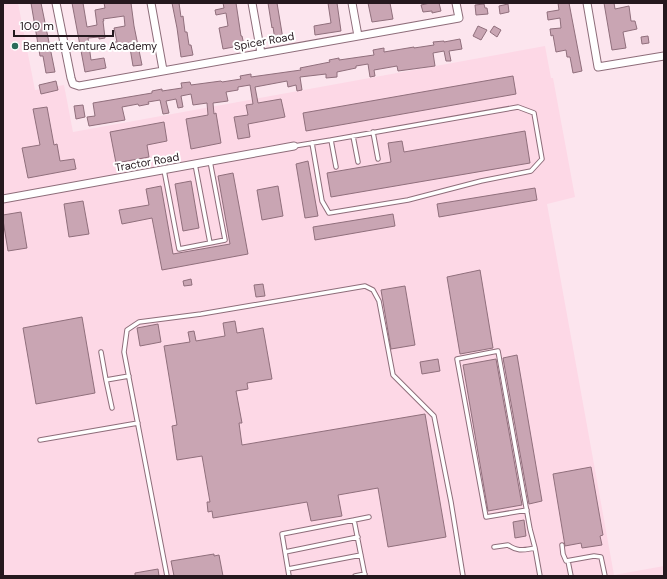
<svg xmlns="http://www.w3.org/2000/svg" width="667" height="579" font-family="'DM Sans',sans-serif">
  <style>
    .built { fill: #fdd8e6 }
    .building { fill: #c9a5b3; stroke: #906f7c }
    .lines { fill: none; stroke-linecap: round; stroke-linejoin: round }
    .lane-casing { stroke: #8e6d7a; stroke-width: 5.5 }
    .street-casing { stroke: #8e6d7a; stroke-width: 9 }
    .lane { stroke: #fff; stroke-width: 3.5 }
    .street { stroke: #fff; stroke-width: 7 }
    .poi-dot { fill: #2c6c5b; stroke: #fff; stroke-width: 1.5 }
    .labels { text-anchor: middle; dominant-baseline: central; stroke-width: 4; stroke-linejoin: round; paint-order: stroke }
    .street-label { font-size: 11px; fill: #25181e; stroke: #fff }
    .poi-label { font-size: 11px; fill: #25181e; stroke: #fff; text-anchor: start }
  </style>
  <rect width="100%" height="100%" fill="#fce5ee"/>
  <!-- built -->
  <path class="built" d="M3,3H18L35,90L64,85L73,132L545,46L551,78H553L575,197L547,204L614,575L664,566V576H3Z"/>
  <!-- building -->
  <path class="building" d="M31,3H41L55,72L46,73L43,56H40Z
    M72,3H83L87,27L97,25L95,10L105,8L104,3H131L134,26L142,65L133,66L130,48L117,50L115,42H117L114,28L125,26L124,16L103,19L104,21H103L105,38L99,39V37L88,38L91,60L104,58L106,68L85,72Z
    M172,3H179L181,17L183,16L185,32H187L189,45H191L193,55L181,57L177,28Z
    M223,3H236L241,36H242L244,45L223,49L219,28L228,26L226,13L216,15L215,10L224,8Z
    M268,3H277L283,39L275,40L273,27L272,28Z
    M328,3H337L341,31L315,35L314,26L331,23Z
    M368,3H390L393,19L372,22Z
    M430,3H439L441,11L432,13V11L423,12L421,5Z
    M558,3H569L582,71L573,73L570,57H567L566,50L556,52L553,35L551,36L550,29L561,28L560,18L548,20L547,12L559,10Z
    M604,3H614L615,9L629,6L631,21H635L637,29L623,32L626,48L612,50Z
    M484,4L485,8H487L488,14L476,15L475,5Z
    M508,4L509,12L500,14L499,6Z
    M478,26L487,30L481,40L473,36Z
    M494,26L501,30L497,37L490,32Z
    M648,36L649,43L642,44L641,37Z
    M460,39L462,49L449,51L451,61H446L444,51L433,53L435,66L398,71L397,66L374,70L375,76L370,77L368,64L356,66V68L337,72V77L326,78V74L300,77L302,90L297,91L296,85L288,87L287,81L255,87L258,103L281,99L285,117L248,124L250,137L238,139L234,117L248,115L246,105L253,104L250,85L238,87V90L226,92L228,101L213,103L214,114L216,113L221,143L191,149L186,119L208,115L207,103L193,105L191,94L181,96L183,107L178,108L176,99L166,101L169,113L163,114L160,100L148,102L149,104L139,106L138,104L122,107L125,120L89,126L87,117L95,116L93,103L152,93V91L162,89V91L182,88L181,83L190,82L191,85L221,81L222,82L241,79L240,76L251,74V77L301,70L300,68L330,62L329,60L339,58V60L374,55L373,50L384,48V52L414,47V48L434,45L433,42L444,41V42Z
    M513,76L516,94L306,131L303,113Z
    M56,81L58,90L41,94L39,85Z
    M83,105L85,117L76,119L74,106Z
    M47,107L54,145L57,144L60,161L74,159L76,169L28,178L22,148L40,145L33,109Z
    M164,122L167,141L147,145L149,157L116,163L110,132Z
    M525,131L530,163L331,197L327,173L391,162L388,143L402,141L404,152Z
    M308,161L318,216L305,218L296,164Z
    M233,173L248,254L162,270L152,218L122,224L119,210L149,205L146,189L161,186L173,254L230,244L218,176Z
    M191,181L199,228L183,231L175,184Z
    M278,186L283,216L262,220L257,190Z
    M535,188L537,200L439,217L437,204Z
    M83,201L89,234L69,237L64,204Z
    M21,212L27,248L8,251L3,220V215Z
    M393,214L395,226L315,240L313,227Z
    M480,270L493,348L460,354L447,277Z
    M191,279L192,285L184,286L183,281Z
    M263,284L265,296L256,297L254,285Z
    M405,286L415,345L391,349L381,290Z
    M82,317L95,393L36,404L23,328Z
    M235,321L237,333L263,328L272,379L247,383L248,389L236,391L242,423H239L242,445L425,414L446,537L388,547L378,488L338,495L342,516L311,521L307,502L213,518L212,511L208,512L207,502H210L202,456L177,460L172,426L177,425L164,346L190,342L188,332L194,331L196,341L225,336L223,323Z
    M158,324L161,342L140,346L137,328Z
    M517,355L542,501L529,504L503,358Z
    M438,359L440,371L422,374L420,362Z
    M496,359L522,505L488,511L463,365Z
    M591,467L603,535L600,536L602,545L582,548L581,543L565,546L553,474Z
    M524,520L526,536L515,538L513,522Z
    M214,554V556L219,555L223,576H174L171,561Z
    M158,569L159,576H135V573Z"/>
  <g class="lines">
    <!-- lane casing -->
    <g class="lane-casing">
      <path id="lane" d="M373,132L378,159
        M353,136L358,162
        M331,140L336,167
        M294,146L331,140L518,107L534,113L542,159L531,171L481,181L408,200L329,213L322,201L312,143
        M195,164L210,243L225,240L210,161
        M164,170L179,249L210,243
        M101,352L106,380L129,376
        M106,380L112,408
        M40,440L138,423
        M527,510L486,517L457,359L498,351L530,529L535,548
        M562,545L563,554L566,561L594,556L601,557L605,576
        M494,547L508,545C518,552 523,550 535,548L540,576
        M285,552L358,537
        M568,561L571,576
        M288,569L361,555
        M167,576L124,352L127,330L139,322L201,314L365,286L373,290L379,301L393,375L434,416L451,502L463,576
        M289,576L282,534L354,520
        M355,576L365,574
        M365,576L354,520L369,517"/>
    </g>
    <!-- street casing -->
    <g class="street-casing">
      <path id="street" d="M56,3L71,78L73,84L79,86L459,18L456,3
        M151,3L163,70
        M252,3L261,53
        M352,3L358,36
        M587,3L598,67L664,56
        M3,199L294,146"/>
    </g>
    <!-- lane -->
    <use href="#lane" class="lane"/>
    <!-- street -->
    <use href="#street" class="street"/>
  </g>
  <!-- markers -->
  <circle class="poi-dot" cx="15" cy="46" r="4"/>
  <g class="labels">
    <!-- street labels -->
    <g class="street-label">
      <text transform="translate(264 41) rotate(-10)">Spicer Road</text>
      <text transform="translate(147 162) rotate(-10)">Tractor Road</text>
    </g>
    <!-- poi labels -->
    <g class="poi-label">
      <text x="23" y="46">Bennett Venture Academy</text>
    </g>
  </g>
  <!-- border -->
  <rect width="667" height="579" fill="none" stroke="#25181e" stroke-width="8"/>
  <!-- scale -->
  <path d="M14 30v6h99v-6" fill="none" stroke="#25181e" stroke-width="2"/>
  <text x="20" y="30" font-size="12" fill="#25181e" stroke="#ffffff" stroke-width="3" paint-order="stroke">100 m</text>
</svg>
